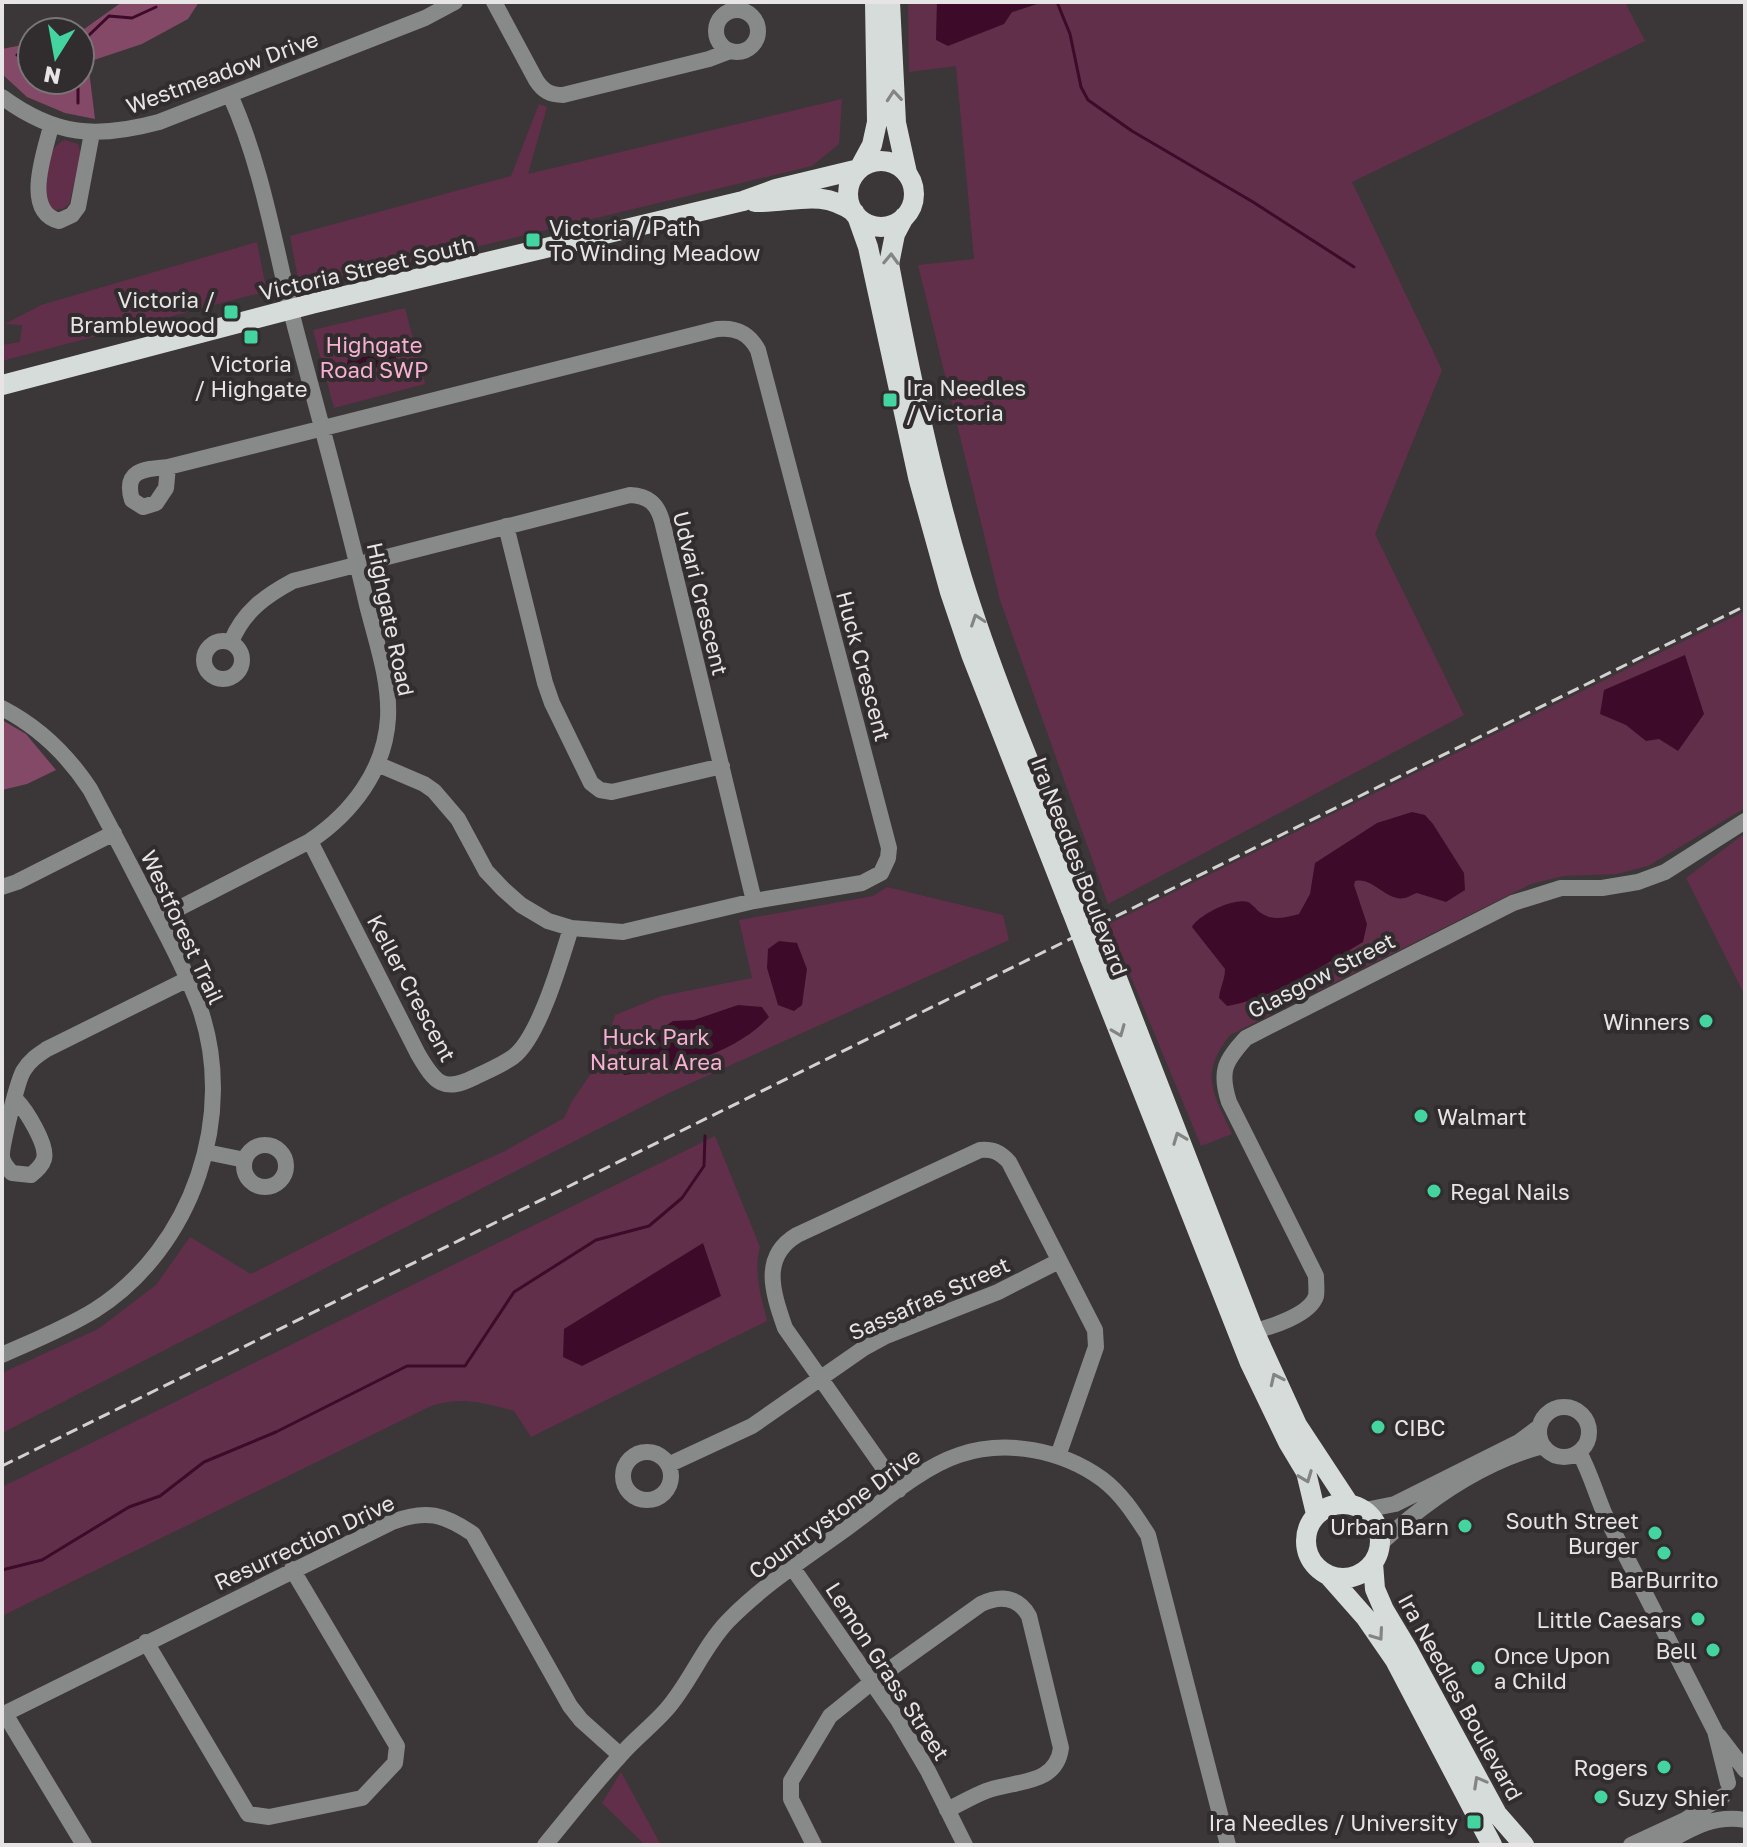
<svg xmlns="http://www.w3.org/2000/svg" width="1747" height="1847" font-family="'Golos Text',sans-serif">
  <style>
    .green { fill: #612f4a }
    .forest { fill: #834967 }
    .water { fill: #3e0a2a }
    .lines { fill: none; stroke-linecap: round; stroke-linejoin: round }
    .stream { stroke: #3e0a2a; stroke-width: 3 }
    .minor { stroke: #878a88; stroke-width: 16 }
    .major { stroke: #d6dcd9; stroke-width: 20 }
    .rail { stroke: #d3d0d2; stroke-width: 3; stroke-dasharray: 12 6; stroke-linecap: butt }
    .major-bridge { stroke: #d6dcd9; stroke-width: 20 }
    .oneway { stroke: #848484 }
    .poi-dot { fill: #44d49f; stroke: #312c2e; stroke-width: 3 }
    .labels { text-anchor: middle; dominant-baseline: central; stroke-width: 8; stroke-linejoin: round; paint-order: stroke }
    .street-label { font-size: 22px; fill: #e7e4e6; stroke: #312c2e }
    .poi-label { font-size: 22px; fill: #e7e4e6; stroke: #312c2e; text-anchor: end }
    .park-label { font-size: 22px; fill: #f7afd2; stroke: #312c2e }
  </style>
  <rect width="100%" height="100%" fill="#3b3638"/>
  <!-- green -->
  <path class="green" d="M908,2H937L936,39L1043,2H1625L1645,41L1352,182L1442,370L1375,534L1464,715L1108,904L1000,600L918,265L974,259L956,66L909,72Z
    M842,99L839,144L812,166L310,287L298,279L290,236L511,176L539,104L547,107L528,174Z
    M65,140L78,144L81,155L69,204L63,209L54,210L43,196C46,178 46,146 65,140Z
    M257,242L267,293L252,295L2,361V345L20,342L22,325L5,324L41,305Z
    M405,308L425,384L334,408L313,330Z
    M1745,611V808L1648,866L1617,874L1563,876L1531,884L1230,1035C1199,1074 1213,1093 1232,1134L1201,1146L1109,924Z
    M1745,833V996L1686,878Z
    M887,887L1003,915L1009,940L671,1092L2,1433V1373L98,1329L156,1285L190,1237L251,1274L403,1197L503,1152L564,1118L572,1101L601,1059L615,1015L662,996L752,978L739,920L873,896Z
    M715,1136L760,1247C753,1272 761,1295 767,1321L531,1437L514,1411C485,1403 460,1396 431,1406L2,1616V1487Z
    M621,1772L661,1845H645L602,1803Z"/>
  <!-- forest -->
  <path class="forest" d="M122,2H199L188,19L142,44L88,62L95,119L65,113L27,97L2,74V49L32,43V80H80V32Z
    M2,720L26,734L56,770L27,784L2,790Z"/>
  <!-- water -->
  <path class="water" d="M937,2H1043L1012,12L1004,24L948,46L936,40Z
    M386,340L397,353L394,364L362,370L352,380L346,381C346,345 354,348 386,340Z
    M1685,655L1704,714L1678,751L1659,739L1646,741L1626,725L1600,714L1604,690Z
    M1412,812L1425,815L1433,824L1464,873L1465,890L1446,902L1417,893C1413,894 1409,897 1405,898C1386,902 1374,877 1355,881L1354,885L1367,924L1363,942C1324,965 1272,999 1227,1006L1219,998C1220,987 1225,980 1225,969L1192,927C1198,915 1234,897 1248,902C1249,902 1257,909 1257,910C1271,922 1283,918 1299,914L1310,894L1315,863L1377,823Z
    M779,941L797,943L807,969L802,1005L794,1011L778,1005L767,968L768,949Z
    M738,1005L762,1007L769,1017C733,1055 675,1069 624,1075L620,1065L624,1054L673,1021L694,1020Z
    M703,1243L721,1296L582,1366L563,1357L564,1329Z"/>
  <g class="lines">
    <!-- stream -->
    <path class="stream" d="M1057,2L1070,34L1081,87L1088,100L1132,131L1253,202L1354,267
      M80,40L85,39L109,16L132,18L156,7
      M17,55L32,52
      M20,56L32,59
      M51,80L78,88V103
      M2,1570L42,1560L129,1507L160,1496L204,1462L276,1432L407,1366H465L514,1292L596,1240L649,1226L682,1198L704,1166L705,1136"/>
    <!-- minor -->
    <path class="minor" d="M494,2L536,80C543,91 550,95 563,95L709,59L730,51
      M716 31a21 21 0 1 1 42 0a21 21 0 1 1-42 0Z
      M2,97C55,136 96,139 159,122L425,18L455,2
      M51,126C45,152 22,211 59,221L72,215L78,207L92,133
      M168,467L166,488L156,503L143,507L132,500C123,470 144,469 168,467L717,329C736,327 749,333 758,350L889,848L888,858L881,873L862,883L754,901L623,932L571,928L548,921L521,905L503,889L486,871L458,819L434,791L424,784L377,764
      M506,526L545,683L552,703L591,783L600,790L612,792L722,766
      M204 660a19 19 0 1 1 38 0a19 19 0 1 1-38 0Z
      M231,642C243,612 265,596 293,581L630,495C648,496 657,503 662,521L754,901
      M2,708C39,727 67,754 90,789C112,830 134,872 155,913C171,943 187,974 199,1006C238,1114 193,1248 95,1310C66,1328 33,1341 2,1355
      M310,841L418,1054C435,1083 443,1093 475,1077C487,1071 502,1065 513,1057C539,1038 561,960 571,928
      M2,887L17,882L114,833
      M158,919L310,841C352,813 385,770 388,718C390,680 376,641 367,605C346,514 321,424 297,334C276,255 264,170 230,95
      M16,1100C26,1110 48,1145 44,1159C42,1166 37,1170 31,1175L12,1173C7,1168 3,1164 2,1157C1,1147 18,1078 24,1070C30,1060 38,1055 47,1049L188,979
      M244 1166a21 21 0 1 1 42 0a21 21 0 1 1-42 0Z
      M206,1152L245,1160
      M1254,1331C1271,1327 1310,1315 1316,1296C1317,1291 1316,1282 1316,1276L1229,1102C1219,1071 1225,1061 1246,1038L1513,903L1561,888H1602L1638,882L1665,872L1745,821
      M1539 1432a25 25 0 1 1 50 0a25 25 0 1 1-50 0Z
      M1579,1452C1590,1472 1596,1494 1605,1515L1715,1731L1728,1783
      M623 1476a24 24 0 1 1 48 0a24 24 0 1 1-48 0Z
      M668,1465L752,1426L864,1348L886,1336L998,1292L1059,1261
      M899,1490L785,1328C773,1293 760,1257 797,1235L980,1150C993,1149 1000,1152 1009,1162L1095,1330L1096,1347L1058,1456
      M1365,1510L1395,1504L1519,1442L1539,1427
      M1380,1544C1426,1501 1482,1462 1543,1446
      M792,1567L898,1720L928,1771L965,1845
      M146,1642L248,1814L269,1817L362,1798L395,1763L397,1746L292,1569
      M5,1714L84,1845
      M2,1715L392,1522C426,1509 444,1514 473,1534L570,1706L581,1720L620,1755
      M1719,1736L1745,1770
      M545,1845C569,1816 593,1785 619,1757C633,1740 651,1727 666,1710C690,1683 703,1647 728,1621C763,1585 807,1557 847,1528C880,1504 920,1468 959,1455C1006,1439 1062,1450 1102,1479C1122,1494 1135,1515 1148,1535L1228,1845
      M814,1845L791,1799V1781L830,1716L872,1682L981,1604C1000,1595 1018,1596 1029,1616L1061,1748C1056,1786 1015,1780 986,1791C973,1796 960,1804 947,1810
      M1631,1845L1685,1820L1723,1796
      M1662,1845C1689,1830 1713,1814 1745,1820"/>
    <!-- major -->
    <path class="major" d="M890,2L896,123L907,173
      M848 194a33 33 0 1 1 66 0a33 33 0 1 1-66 0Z
      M859,169L872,145L877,122L875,2
      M755,202C793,203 820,188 854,212
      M857,216L868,247L918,477L950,592L971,654L1071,909
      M904,217L895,234L889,264C909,369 931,475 962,578C996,688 1043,795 1086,902
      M2,385L311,304L743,201L776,189L859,169
      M1106,950L1254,1331L1297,1425L1349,1504
      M1090,958L1250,1363L1288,1442L1306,1472L1316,1514
      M1306 1541a37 37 0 1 1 74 0a37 37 0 1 1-74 0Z
      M1373,1563L1375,1589L1384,1610L1408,1650L1497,1814L1524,1845
      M1328,1575L1366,1618L1395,1660L1492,1845"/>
    <!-- rail -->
    <path class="rail" d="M2,1466L1745,606"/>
    <!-- major-bridge -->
    <path class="major-bridge" d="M1086,902L1106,950
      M1071,909L1090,958"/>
  </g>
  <!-- one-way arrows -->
  <defs><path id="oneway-chevron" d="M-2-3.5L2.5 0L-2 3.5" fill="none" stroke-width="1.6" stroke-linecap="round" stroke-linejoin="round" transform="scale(2)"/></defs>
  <g class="oneway">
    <use href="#oneway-chevron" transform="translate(894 96) rotate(-95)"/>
    <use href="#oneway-chevron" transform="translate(891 259) rotate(-88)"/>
    <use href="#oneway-chevron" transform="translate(977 620) rotate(-109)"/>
    <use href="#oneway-chevron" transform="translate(1119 1031) rotate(68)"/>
    <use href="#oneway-chevron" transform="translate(1179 1138) rotate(-111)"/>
    <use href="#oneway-chevron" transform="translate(1276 1379) rotate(-115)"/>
    <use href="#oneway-chevron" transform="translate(1306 1477) rotate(69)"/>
    <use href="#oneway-chevron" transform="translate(1378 1635) rotate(55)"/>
    <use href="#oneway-chevron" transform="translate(1479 1782) rotate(-119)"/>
  </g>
  <!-- markers -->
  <g class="poi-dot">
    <rect x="525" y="232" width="16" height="16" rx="4"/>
    <rect x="223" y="304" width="16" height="16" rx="4"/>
    <rect x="243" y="329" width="16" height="16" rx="4"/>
    <rect x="882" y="392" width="16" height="16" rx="4"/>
    <circle cx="1706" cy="1021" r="8"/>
    <circle cx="1421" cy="1116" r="8"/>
    <circle cx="1434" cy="1191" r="8"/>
    <circle cx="1378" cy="1427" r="8"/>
    <circle cx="1465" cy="1526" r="8"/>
    <circle cx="1655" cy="1533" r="8"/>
    <circle cx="1664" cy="1553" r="8"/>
    <circle cx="1698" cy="1619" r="8"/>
    <circle cx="1713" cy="1650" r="8"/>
    <circle cx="1478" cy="1668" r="8"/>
    <circle cx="1664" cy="1767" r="8"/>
    <circle cx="1601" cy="1797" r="8"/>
    <rect x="1466" y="1814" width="16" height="16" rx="4"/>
  </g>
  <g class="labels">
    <!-- street labels -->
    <g class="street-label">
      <text transform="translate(222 72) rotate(-20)">Westmeadow Drive</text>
      <text transform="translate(367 268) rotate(-13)">Victoria Street South</text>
      <text transform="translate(701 593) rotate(76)">Udvari Crescent</text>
      <text transform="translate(391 619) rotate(78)">Highgate Road</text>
      <text transform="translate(864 666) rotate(75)">Huck Crescent</text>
      <text transform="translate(1080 866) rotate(69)">Ira Needles Boulevard</text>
      <text transform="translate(183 927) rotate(65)">Westforest Trail</text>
      <text transform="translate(1321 975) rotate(-27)">Glasgow Street</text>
      <text transform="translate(412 988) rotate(62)">Keller Crescent</text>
      <text transform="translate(929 1298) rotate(-24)">Sassafras Street</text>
      <text transform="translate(834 1513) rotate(-36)">Countrystone Drive</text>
      <text transform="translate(304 1542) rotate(-25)">Resurrection Drive</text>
      <text transform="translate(888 1671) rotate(57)">Lemon Grass Street</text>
      <text transform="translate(1461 1697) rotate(61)">Ira Needles Boulevard</text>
    </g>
    <!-- poi labels -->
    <g class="poi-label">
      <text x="549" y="227" text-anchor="start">Victoria / Path<tspan x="549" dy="25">To Winding Meadow</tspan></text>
      <text x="215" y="299">Victoria /<tspan x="215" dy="25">Bramblewood</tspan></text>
      <text x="251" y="363" text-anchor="middle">Victoria<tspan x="251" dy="25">/ Highgate</tspan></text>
      <text x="906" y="387" text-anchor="start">Ira Needles<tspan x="906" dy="25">/ Victoria</tspan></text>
      <text x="1690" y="1021">Winners</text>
      <text x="1437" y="1116" text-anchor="start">Walmart</text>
      <text x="1450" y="1191" text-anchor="start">Regal Nails</text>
      <text x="1394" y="1427" text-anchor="start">CIBC</text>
      <text x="1639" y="1520">South Street<tspan x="1639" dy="25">Burger</tspan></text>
      <text x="1449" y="1526">Urban Barn</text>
      <text x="1664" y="1579" text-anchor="middle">BarBurrito</text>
      <text x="1682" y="1619">Little Caesars</text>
      <text x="1697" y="1650">Bell</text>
      <text x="1494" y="1655" text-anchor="start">Once Upon<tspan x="1494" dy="25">a Child</tspan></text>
      <text x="1648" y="1767">Rogers</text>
      <text x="1617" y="1797" text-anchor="start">Suzy Shier</text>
      <text x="1458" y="1822">Ira Needles / University</text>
    </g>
    <!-- park labels -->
    <g class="park-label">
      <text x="374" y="344">Highgate<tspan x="374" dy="25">Road SWP</tspan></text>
      <text x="656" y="1036">Huck Park<tspan x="656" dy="25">Natural Area</tspan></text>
    </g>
  </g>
  <!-- border -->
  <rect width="1747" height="1847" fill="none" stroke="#e7e4e6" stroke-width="8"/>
  <!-- north arrow -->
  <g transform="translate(56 56) rotate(191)"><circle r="38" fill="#312c2e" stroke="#7a7678" stroke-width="2"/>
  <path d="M0-6L14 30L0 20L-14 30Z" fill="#44d49f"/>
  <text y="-12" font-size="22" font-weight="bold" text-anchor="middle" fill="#e7e4e6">N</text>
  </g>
</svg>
